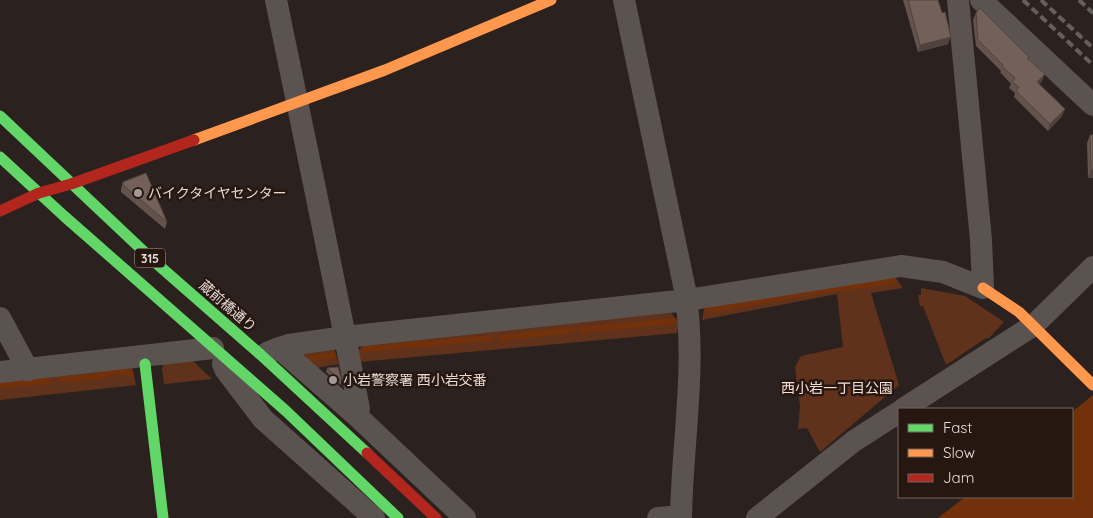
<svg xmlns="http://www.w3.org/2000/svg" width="1093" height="518" font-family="Quicksand,'Noto Sans JP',sans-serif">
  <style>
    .green { fill: #60321c }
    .water { fill: #72300b }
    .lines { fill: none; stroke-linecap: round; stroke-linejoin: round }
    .stream { stroke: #72300b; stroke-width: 6 }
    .street { stroke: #5b5350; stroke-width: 22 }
    .fast { stroke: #63d668; stroke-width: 11 }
    .slow { stroke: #ff974d; stroke-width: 11 }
    .jam { stroke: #b3261e; stroke-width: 11 }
    .rail { stroke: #66605d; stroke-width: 4; stroke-dasharray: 8 4; stroke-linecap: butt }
    .wall { fill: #63534c }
    .shaded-wall { fill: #50433e }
    .building { fill: #736058; stroke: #50433e }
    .poi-dot { fill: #a49a95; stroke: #261710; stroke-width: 2 }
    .labels { text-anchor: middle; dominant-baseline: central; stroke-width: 5; stroke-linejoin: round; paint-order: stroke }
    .shield { fill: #261710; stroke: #aca09a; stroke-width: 1 }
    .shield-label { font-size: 12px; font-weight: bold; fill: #e5dad5 }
    .poi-label { font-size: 14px; fill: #e5dad5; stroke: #261710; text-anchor: start }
    .street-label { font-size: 14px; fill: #e5dad5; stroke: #261710 }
    .park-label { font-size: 14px; fill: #f6dfd5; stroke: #261710 }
  </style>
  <rect width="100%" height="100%" fill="#2b221f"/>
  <!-- green -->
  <path class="green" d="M896,278L903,288L871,293L899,385L820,452L807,428L798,429L800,406L795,367L801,356L843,347L837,294L702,320L704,309L712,306Z
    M921,288L965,296L1004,322L988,339L986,338L946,365L923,306H920L918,295H921Z
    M671,313L679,322L677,333L359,362L358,350L366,343Z
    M334,348L339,364L311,369L301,354Z
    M191,359L212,379L164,384L162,369L164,362Z
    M132,366L136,385L0,400V380Z"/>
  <!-- water -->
  <path class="water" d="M1093,395V518H938L965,497H1072V412Z"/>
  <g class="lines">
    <!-- stream -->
    <path class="stream" d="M707,311L811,292L893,281
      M581,330L673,321
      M501,338L572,330
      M365,349L490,338
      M307,359L333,355
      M63,379L97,377L115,371L130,373
      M0,385L48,381"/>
    <!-- street -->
    <path class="street" d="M276,0C304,136 333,272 359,409L357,416
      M624,0L685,290C697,366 682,443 681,518
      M981,0L1093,105
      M0,318L28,370
      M279,348L289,345L345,337L687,300L901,266L943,272L983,288L981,240L958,0
      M267,353L279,348L357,416L465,518
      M223,364L225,369L263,419L374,518
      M0,372L213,348
      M903,409L1034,325L1093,267
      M658,518L681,516
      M757,518L854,441L899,412"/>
    <!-- fast -->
    <path class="fast" d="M0,116L156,263L261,355L367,453
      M0,157L64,216L286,411L398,518
      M145,364L163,518"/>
    <!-- slow -->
    <path class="slow" d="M194,140L385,70L551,0
      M983,288L1019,312L1093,385"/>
    <!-- jam -->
    <path class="jam" d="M0,211L39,193L71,184L194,140
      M367,453L436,518"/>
    <!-- rail -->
    <path class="rail" d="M1023,0L1093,65
      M1041,0L1093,48
      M1079,0L1093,13"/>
  </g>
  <!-- wall -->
  <path class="wall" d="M903,0H938L948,44L918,52Z
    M976,13L1029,57L1028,59L1042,81L1039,84L1065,109L1062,116L1048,131L1014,97L1015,93L1009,88L1011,84L1000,72L1001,71L976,46L973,20Z
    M1090,135H1093V178H1088L1087,143Z
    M123,182L167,222L165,229L121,192V189Z
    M327,368L342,381L341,385L326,372Z"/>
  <!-- shaded-wall -->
  <path class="shaded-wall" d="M951,37L948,44L918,52L920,45Z
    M1045,74L1042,81L1035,89L1037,82Z
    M1065,109L1062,116L1048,131L1050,124Z
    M1091,170H1093V178H1088Z"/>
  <!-- building -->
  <path class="building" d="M908,0H938L942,13L945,12L951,37L920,45Z
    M980,8L1029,57L1027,58L1045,74L1037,82L1065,109L1050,124L1016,91L1019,87L1012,82L1015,78L1002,66L1003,65L978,40L976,13Z
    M1090,135H1093V170H1091Z
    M146,173L167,222L123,185V182Z
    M338,367L342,381L327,368Z"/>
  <!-- markers -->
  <g class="poi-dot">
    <circle cx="138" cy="193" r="5"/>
    <circle cx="333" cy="380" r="5"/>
  </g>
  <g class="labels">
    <!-- shield labels -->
    <rect class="shield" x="135" y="248.5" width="30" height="19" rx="4"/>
    <g class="shield-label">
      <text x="150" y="258">315</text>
    </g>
    <!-- poi labels -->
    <g class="poi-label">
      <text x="148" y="193">バイクタイヤセンター</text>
      <text x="343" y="380">小岩警察署 西小岩交番</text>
    </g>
    <!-- street labels -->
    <g class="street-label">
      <text transform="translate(228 306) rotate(41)">蔵前橋通り</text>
    </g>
    <!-- park labels -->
    <g class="park-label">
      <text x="837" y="388">西小岩一丁目公園</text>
    </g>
  </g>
  <!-- legend -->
  <rect x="898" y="408" width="175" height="90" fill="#261710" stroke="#72655f"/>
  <rect x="908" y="424" width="25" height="8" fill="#63d668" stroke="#72655f"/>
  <text x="943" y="433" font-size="15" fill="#e5dad5">Fast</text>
  <rect x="908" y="449" width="25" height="8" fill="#ff974d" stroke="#72655f"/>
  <text x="943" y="458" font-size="15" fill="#e5dad5">Slow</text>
  <rect x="908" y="474" width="25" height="8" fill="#b3261e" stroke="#72655f"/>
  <text x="943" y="483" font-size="15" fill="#e5dad5">Jam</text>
</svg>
